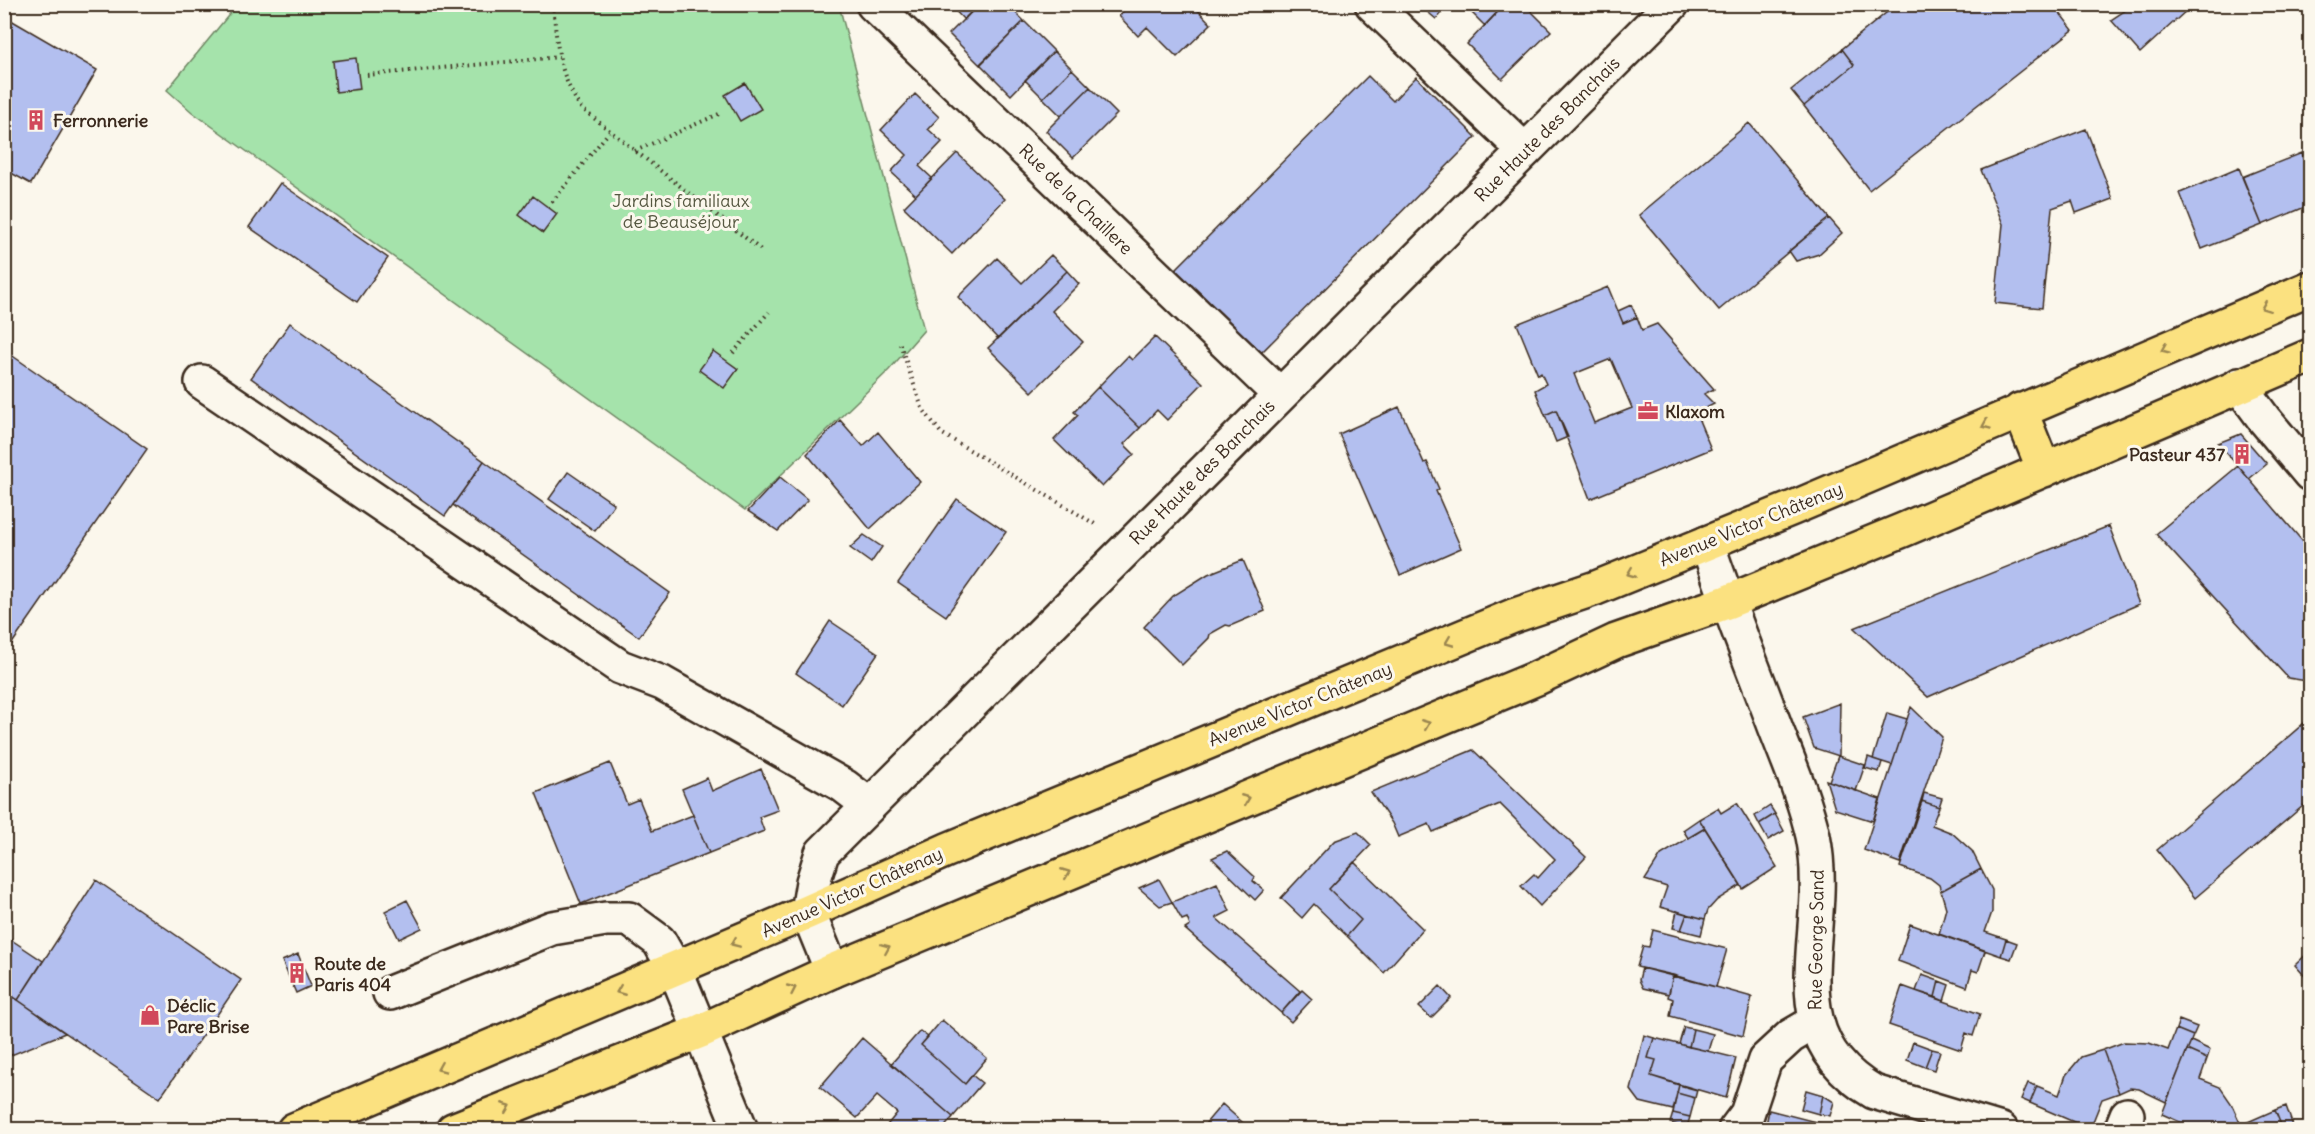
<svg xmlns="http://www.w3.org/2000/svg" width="2315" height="1134" font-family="Delius,sans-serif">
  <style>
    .green { fill: #a5e3ab; stroke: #708664; stroke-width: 1.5 }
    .building { fill: #b3bfef; stroke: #3b2a1e; stroke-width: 1.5; fill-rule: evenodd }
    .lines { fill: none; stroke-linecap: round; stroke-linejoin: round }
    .minor-casing { stroke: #3b2a1e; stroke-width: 38 }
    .major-casing { stroke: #3b2a1e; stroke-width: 38 }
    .path { stroke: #3b2a1e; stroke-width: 4; stroke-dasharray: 1.5 4.5; stroke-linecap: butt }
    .minor { stroke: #fbf7ec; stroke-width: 33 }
    .major { stroke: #fbe180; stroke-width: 33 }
    .oneway { stroke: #9b864f }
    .labels { text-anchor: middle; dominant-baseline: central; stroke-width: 6; stroke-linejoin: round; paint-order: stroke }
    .poi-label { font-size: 18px; font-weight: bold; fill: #3b2a1e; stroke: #fbf7ec; text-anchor: start }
    .street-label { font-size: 18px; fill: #3b2a1e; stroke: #fbf7ec }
    .park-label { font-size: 18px; fill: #565841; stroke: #fbf7ec }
  </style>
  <rect width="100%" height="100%" fill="#fbf7ec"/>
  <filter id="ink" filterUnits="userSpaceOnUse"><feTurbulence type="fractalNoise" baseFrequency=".0167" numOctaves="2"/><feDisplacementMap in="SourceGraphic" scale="12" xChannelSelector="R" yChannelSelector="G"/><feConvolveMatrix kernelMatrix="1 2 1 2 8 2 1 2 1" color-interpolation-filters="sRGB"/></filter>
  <g filter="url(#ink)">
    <!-- green -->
    <path class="green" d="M237,5H839L924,330L889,370L745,510L192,112L167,90Z"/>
    <!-- building -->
    <path class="building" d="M949,4H979L964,20Z
      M979,4H1007L1024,21L980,65L949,34Z
      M1130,4H1192L1211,24L1177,57L1147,27L1138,36L1119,16Z
      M1418,4H1448L1436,19Z
      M1477,4H1505L1485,26L1470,11Z
      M1505,4H1524L1551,31L1502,79L1467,44Z
      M1897,4H2053L2073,30L1869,190L1804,106L1854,65L1842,49Z
      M2135,4H2182L2187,10L2140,53L2111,20Z
      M4,16L97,70L31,184L4,169Z
      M1024,21L1054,51L1011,95L980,64Z
      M1842,49L1854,65L1804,106L1791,90Z
      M1054,51L1072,69L1043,98L1025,80Z
      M356,58L360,89L336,92L333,61Z
      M1072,69L1090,87L1061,116L1043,98Z
      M1368,76L1393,101L1416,77L1476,137L1258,356L1173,272Z
      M745,83L761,109L740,121L725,95Z
      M1090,87L1117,114L1073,158L1046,131Z
      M915,94L939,117L928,129L942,142L919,166L932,178L916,195L891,172L907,155L881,130Z
      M1749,123L1829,218L1719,310L1639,215Z
      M2086,129L2113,199L2076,213L2072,201L2052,208L2042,308L1995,303L2003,224L1981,170Z
      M957,153L1005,199L952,254L904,207Z
      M2302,153L2310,174V205L2262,225L2242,177Z
      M2239,168L2262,225L2202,249L2180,193Z
      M280,183L388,258L357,302L249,227Z
      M533,196L557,214L543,233L519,215Z
      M1829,218L1842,233L1819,254L1796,261L1789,251Z
      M1051,255L1067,271L998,339L958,297L997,258L1022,283Z
      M1067,271L1079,284L1052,311L1083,342L1032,392L988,348Z
      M1608,287L1623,323L1637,317L1642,330L1657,324L1714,389L1704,394L1714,404L1696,413L1711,449L1590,499L1556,410L1545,415L1535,390L1546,384L1541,373L1538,375L1517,324ZM1611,359L1632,408L1594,423L1574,374Z
      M1631,305L1637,317L1623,323L1618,311Z
      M290,323L484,461L445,516L251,378Z
      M1155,337L1203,383L1167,420L1157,410L1140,428L1098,387L1128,356L1132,360Z
      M4,350L147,449L4,655Z
      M713,351L738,369L724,388L699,370Z
      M1098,387L1140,428L1124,444L1134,454L1102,487L1054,440L1078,415L1074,412Z
      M1399,407L1424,463L1427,462L1439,489L1436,491L1461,548L1400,575L1339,434Z
      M1556,410L1568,437L1556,442L1545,415Z
      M840,420L863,446L878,432L920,482L870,529L807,454Z
      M2241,434L2267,464L2249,479L2218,443Z
      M484,461L670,593L639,637L453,505Z
      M2238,466L2310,550V678L2307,681L2288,678L2156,534Z
      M568,472L614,504L595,531L549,499Z
      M780,477L808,500L778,531L748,511Z
      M957,499L1006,532L946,616L898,583Z
      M2109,526L2139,604L1928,697L1854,628Z
      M864,535L882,547L871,563L850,548Z
      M1243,560L1265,611L1230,626L1226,625L1210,634L1209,638L1182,665L1144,627L1173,596L1208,574Z
      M830,621L878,653L842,705L796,673Z
      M1840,703L1839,756L1814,748L1803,717Z
      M1911,707L1942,737L1900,863L1864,850Z
      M1887,713L1907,719L1892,765L1873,759Z
      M2310,718V800L2195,898L2157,850Z
      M1473,750L1586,857L1540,906L1521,886L1534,874L1538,878L1555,859L1500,804L1433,832L1429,824L1398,837L1392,823L1371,792Z
      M1838,756L1865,765L1856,791L1829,781Z
      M1868,757L1882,762L1879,772L1865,768Z
      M610,763L627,804L639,799L652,831L693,815L709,853L581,904L536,793Z
      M761,769L778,810L759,817L764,831L709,853L682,789L707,778L712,791Z
      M1826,780L1880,799L1873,821L1835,809Z
      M1924,793L1942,798L1939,807L1922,801Z
      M1922,801L1939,807L1932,825L1952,833L1972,851L1981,869L1941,891L1939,885L1930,878L1900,867Z
      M1737,803L1777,867L1743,889L1699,819L1718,808L1721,813Z
      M1770,806L1775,814L1759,824L1755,816Z
      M1775,814L1784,831L1768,840L1759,824Z
      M1699,819L1705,828L1688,838L1683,830Z
      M1705,828L1741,885L1717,900L1708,910L1705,919L1660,907L1667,887L1645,880L1661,855Z
      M1358,832L1371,845L1329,889L1361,920L1347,936L1314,904L1302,918L1281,898L1334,841Z
      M1227,851L1255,877L1253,881L1264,890L1255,900L1212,858Z
      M1354,862L1423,929L1384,973L1347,936L1361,920L1329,889Z
      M1981,869L1992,890V912L1985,932L2006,939L2001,956L1939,934L1946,908L1941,891Z
      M1159,879L1172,902L1160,906L1139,888Z
      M96,880L241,980L160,1098L18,1000Z
      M1217,883L1230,911L1216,918L1300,991L1281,1013L1185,929L1190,926L1187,918L1182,920L1172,902Z
      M407,900L422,928L399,939L385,911Z
      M1677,911L1687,914L1681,930L1673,928Z
      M1687,914L1705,919L1701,935L1681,930Z
      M1910,924L1985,951L1978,972L1972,970L1967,987L1898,961Z
      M1653,930L1727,949L1716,987L1637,967L1643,946L1649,947Z
      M4,935L43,961L18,1000L4,991Z
      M2006,939L2017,943L2011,959L2001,956Z
      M2310,951V982L2295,965Z
      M298,954L311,986L296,993L282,961Z
      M1642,968L1673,975L1669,994L1643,988L1639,980Z
      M1673,975L1752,997L1743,1036L1670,1016L1673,999L1668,997Z
      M1922,975L1939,981L1935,997L1916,991Z
      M1939,981L1949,985L1944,1001L1935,997Z
      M1440,986L1451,998L1431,1018L1419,1007Z
      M1902,986L1980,1014L1973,1036L1966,1033L1961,1050L1889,1025Z
      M1302,990L1312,999L1291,1022L1281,1013Z
      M4,991L18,1000L65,1033L4,1058Z
      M942,1020L987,1058L965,1084L921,1045Z
      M2179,1020L2197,1027L2193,1036L2176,1029Z
      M1684,1027L1693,1029L1689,1047L1679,1044Z
      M1693,1029L1713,1034L1708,1051L1689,1047Z
      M2176,1029L2193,1036L2166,1102L2139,1089L2130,1088L2119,1093L2103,1050L2124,1042L2149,1043L2168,1050Z
      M920,1031L928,1037L921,1045L965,1084L972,1075L982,1083L953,1117L891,1064Z
      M1644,1035L1654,1038L1648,1058L1656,1060L1651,1076L1679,1085L1673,1110L1640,1102L1631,1090Z
      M862,1038L953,1117L942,1130H883L897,1113L877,1096L857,1118L820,1087Z
      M1654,1038L1736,1058L1726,1098L1651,1076L1656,1060L1648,1058Z
      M2191,1041L2210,1050L2207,1059L2187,1050Z
      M1913,1042L1932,1049L1925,1067L1907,1060Z
      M1932,1049L1940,1051L1934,1070L1925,1067Z
      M2103,1050L2119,1093L2102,1099L2090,1129L2030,1103L2037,1086L2059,1095L2066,1075L2081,1057Z
      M2187,1050L2207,1059L2200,1079L2220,1087L2231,1103L2241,1125L2231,1130H2191L2187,1125L2162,1114Z
      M2028,1083L2037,1086L2030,1103L2021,1099Z
      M1679,1085L1697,1090L1695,1098L1677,1093Z
      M1806,1090L1823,1095L1819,1114L1801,1109Z
      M1677,1093L1695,1098L1690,1117L1673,1113Z
      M1823,1095L1834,1102L1830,1116L1819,1114Z
      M1222,1104L1251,1130H1200Z
      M2286,1106L2294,1129L2292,1130H2283L2275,1110Z
      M1769,1110L1839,1128L1838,1130H1765Z
      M2275,1110L2283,1130H2231L2241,1125Z
      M1673,1113L1690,1117L1687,1127L1670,1123Z"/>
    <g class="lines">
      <!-- minor casing -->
      <g class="minor-casing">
        <path id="minor" d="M873,4L1279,394
          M1372,4L1525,151
          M202,382L620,667L662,683L844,786L869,805
          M2239,385L2264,419L2310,474
          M1707,543C1728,606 1753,667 1776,729C1790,765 1805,800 1813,836C1833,932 1770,1032 1874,1092L2001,1130
          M832,971L808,912L813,882L822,853L1672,4
          M390,993L552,928L606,919H629L659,941L675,969L741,1130
          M1735,1130L1747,1114L1765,1060L1791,1036L1815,1022
          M2121,1130L2127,1115"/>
      </g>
      <!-- major casing -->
      <g class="major-casing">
        <path id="major" d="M2020,410L2044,470
          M294,1130L808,912L947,850L1513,616L1596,588L1793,508L2310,288
          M453,1130L701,1031L832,971L1537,678L1616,641L1727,602L1903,530L2310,356"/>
      </g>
      <!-- path -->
      <path class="path" d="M553,4C557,45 558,73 581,108L761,250
        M367,75L559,57
        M635,151L719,114
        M552,202L609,132
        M900,344L922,408L941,433L1095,524
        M733,353L769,312"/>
      <!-- minor -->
      <use href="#minor" class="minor"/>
      <!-- major -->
      <use href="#major" class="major"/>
    </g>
    <!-- one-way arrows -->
    <defs><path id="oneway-chevron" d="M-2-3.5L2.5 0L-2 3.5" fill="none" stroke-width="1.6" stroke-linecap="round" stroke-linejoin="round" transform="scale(1.5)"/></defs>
    <g class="oneway">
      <use href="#oneway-chevron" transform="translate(2265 307) rotate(158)"/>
      <use href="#oneway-chevron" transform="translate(2165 349) rotate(157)"/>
      <use href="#oneway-chevron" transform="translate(1986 425) rotate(157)"/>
      <use href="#oneway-chevron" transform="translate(1631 573) rotate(158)"/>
      <use href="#oneway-chevron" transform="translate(1449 642) rotate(158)"/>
      <use href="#oneway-chevron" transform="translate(1426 724) rotate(-22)"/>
      <use href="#oneway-chevron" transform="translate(1246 799) rotate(-22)"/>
      <use href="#oneway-chevron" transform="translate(1066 873) rotate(-22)"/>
      <use href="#oneway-chevron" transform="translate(735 943) rotate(157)"/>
      <use href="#oneway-chevron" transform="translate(886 948) rotate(-23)"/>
      <use href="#oneway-chevron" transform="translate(792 989) rotate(-25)"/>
      <use href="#oneway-chevron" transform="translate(620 991) rotate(158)"/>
      <use href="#oneway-chevron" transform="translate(441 1068) rotate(157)"/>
      <use href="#oneway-chevron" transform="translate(507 1107) rotate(-22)"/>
    </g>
  </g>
  <!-- icons -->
  <defs>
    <g id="building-bare" transform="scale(1.62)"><path d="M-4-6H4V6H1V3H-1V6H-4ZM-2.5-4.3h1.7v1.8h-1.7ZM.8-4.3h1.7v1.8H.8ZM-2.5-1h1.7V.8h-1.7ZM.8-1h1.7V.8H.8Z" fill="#d1495b" stroke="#fbf7ec" stroke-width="2.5" paint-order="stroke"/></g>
    <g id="office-bare" transform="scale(1.62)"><path d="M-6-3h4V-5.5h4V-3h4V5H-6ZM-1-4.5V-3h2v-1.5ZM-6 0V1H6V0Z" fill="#d1495b" stroke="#fbf7ec" stroke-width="2.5" paint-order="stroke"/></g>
    <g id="shop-bare" transform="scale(1.62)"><path d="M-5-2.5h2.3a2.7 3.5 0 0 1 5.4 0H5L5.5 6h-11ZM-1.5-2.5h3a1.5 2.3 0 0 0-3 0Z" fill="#d1495b" stroke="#fbf7ec" stroke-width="2.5" paint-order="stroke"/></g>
  </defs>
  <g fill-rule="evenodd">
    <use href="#building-bare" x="36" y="120"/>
    <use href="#office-bare" x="1648" y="411"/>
    <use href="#building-bare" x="2242" y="454"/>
    <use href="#building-bare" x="297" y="973"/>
    <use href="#shop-bare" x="150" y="1015"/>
  </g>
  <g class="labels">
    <!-- poi labels -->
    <g class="poi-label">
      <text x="53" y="120">Ferronnerie</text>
      <text x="1665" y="411">Klaxom</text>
      <text x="2225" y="454" text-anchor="end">Pasteur 437</text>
      <text x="314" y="963">Route de<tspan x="314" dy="21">Paris 404</tspan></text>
      <text x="167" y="1005">Déclic<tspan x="167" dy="21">Pare Brise</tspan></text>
    </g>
    <!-- street labels -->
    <g class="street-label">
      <text transform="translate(1547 129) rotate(-45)">Rue Haute des Banchais</text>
      <text transform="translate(1076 199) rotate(44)">Rue de la Chaillere</text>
      <text transform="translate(1202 472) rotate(-45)">Rue Haute des Banchais</text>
      <text transform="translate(1751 524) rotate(-22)">Avenue Victor Châtenay</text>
      <text transform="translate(1300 704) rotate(-22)">Avenue Victor Châtenay</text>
      <text transform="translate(852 892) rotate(-24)">Avenue Victor Châtenay</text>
      <text transform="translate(1816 940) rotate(-89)">Rue George Sand</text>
    </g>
    <!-- park labels -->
    <g class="park-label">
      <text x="681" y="200">Jardins familiaux<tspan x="681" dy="21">de Beauséjour</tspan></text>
    </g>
  </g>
  <!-- margin -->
  <rect width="2315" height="1134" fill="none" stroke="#fbf7ec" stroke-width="24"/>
  <rect x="12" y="12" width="2291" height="1110" fill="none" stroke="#3b2a1e" stroke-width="2" filter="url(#ink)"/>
</svg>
